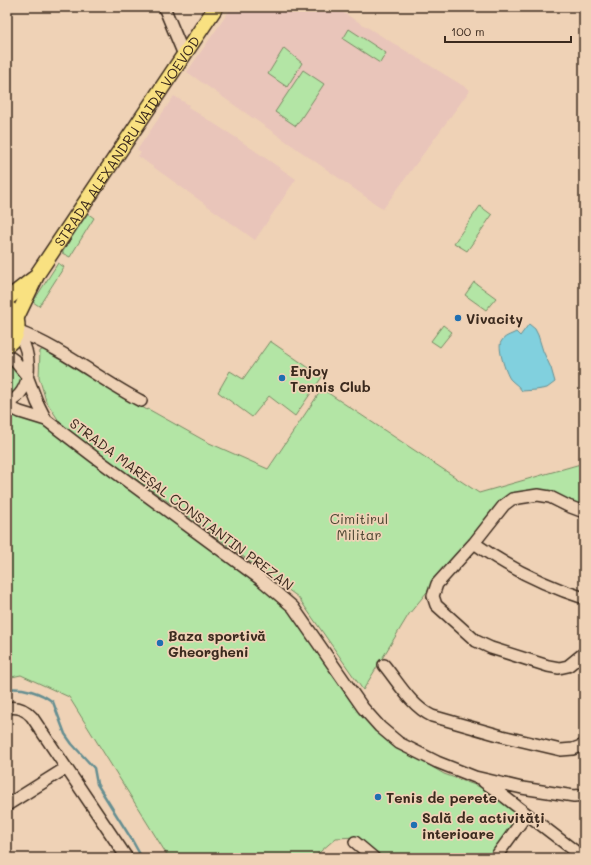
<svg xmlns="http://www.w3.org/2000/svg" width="591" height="865" font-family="Mali,sans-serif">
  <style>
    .built { fill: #e9c5ba }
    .green { fill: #b3e5a5; stroke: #778862 }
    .water { fill: #81d0de; stroke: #658e91 }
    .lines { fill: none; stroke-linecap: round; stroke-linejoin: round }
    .stream { stroke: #658e91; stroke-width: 2.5 }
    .minor-casing { stroke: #3b2a1e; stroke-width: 14 }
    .major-casing { stroke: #3b2a1e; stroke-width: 17 }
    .minor { stroke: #efd2b6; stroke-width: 11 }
    .major { stroke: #f9e181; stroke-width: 14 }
    .poi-dot { fill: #1f6fb2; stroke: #efd2b6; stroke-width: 1.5 }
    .labels { text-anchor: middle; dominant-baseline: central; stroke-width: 3.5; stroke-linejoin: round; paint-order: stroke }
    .street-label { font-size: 14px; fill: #3b2a1e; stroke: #efd2b6 }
    .poi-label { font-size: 14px; font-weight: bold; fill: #3b2a1e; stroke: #efd2b6; text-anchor: start }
    .park-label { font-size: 14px; fill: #4d4632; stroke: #efd2b6 }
  </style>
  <rect width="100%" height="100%" fill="#efd2b6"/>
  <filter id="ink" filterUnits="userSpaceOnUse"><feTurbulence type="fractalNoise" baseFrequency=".025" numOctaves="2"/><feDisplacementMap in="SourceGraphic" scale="8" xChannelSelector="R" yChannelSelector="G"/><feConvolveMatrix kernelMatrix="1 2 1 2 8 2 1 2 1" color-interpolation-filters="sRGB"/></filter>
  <g filter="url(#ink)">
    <!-- built -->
    <path class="built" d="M232,7H334L470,90L383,209L187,72Z
      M174,96L189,105L188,107L235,137L296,179L255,240L138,156L141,153L137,150Z"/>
    <!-- green -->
    <path class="green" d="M349,29L386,53L380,63L343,39Z
      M284,48L302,63L287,87L268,74Z
      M303,70L324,84L296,126L275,112Z
      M480,206L492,215L467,251L454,243Z
      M87,213L94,218L70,257L62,253Z
      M58,263L64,267L39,306L33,302Z
      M474,282L496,298L486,310L465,295Z
      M443,325L452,332L440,347L431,341Z
      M270,341L322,377L295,416L269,396L252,417L218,392L230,371L243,379Z
      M46,348L147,410L148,409L207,442L268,469L322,389L479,493L584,463V512L550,497L497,506L409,614L363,690L298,597L173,505L83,442L59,421L46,401L39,377L40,351Z
      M7,360L23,377C20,387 17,392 7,395Z
      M7,414L40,423L101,467L291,610L357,710L397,746L444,774L486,789L515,810L518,820L490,858H382L357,837L336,838L313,858H169L69,697L21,675L7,678Z"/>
    <!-- water -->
    <path class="water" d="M529,324L535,329L538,335L543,351L551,368L555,382L547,388L536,390L522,391C519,386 515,384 511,380C507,377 497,348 501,342C504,336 511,335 516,332L520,336Z"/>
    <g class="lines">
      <!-- stream -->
      <path class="stream" d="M7,689C23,687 40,692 53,702L65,734L72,744L94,768L97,784L132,840L142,858"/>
      <!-- minor casing -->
      <g class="minor-casing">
        <path id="minor" d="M164,7L184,55
          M17,331C62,348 99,379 141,401
          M7,355L14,360L27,376L37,402L46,420L93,456L259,578L293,607L363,708L380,727L399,743L437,762L475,777L522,788L574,796L584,795
          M7,403C34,393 33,351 17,333
          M7,406L20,412L46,420
          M584,512L568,506L550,497L538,495L512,499L504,505L474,543L437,584L433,596L436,605L476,641L491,648L548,666L559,668L568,666L584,653
          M474,543C509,568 543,585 584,598
          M384,665C398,682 411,706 432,716L502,736L561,750L573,749L584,745
          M7,708C18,706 25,709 32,717L127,858
          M484,782L497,791L584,858
          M7,805L66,768
          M355,842L374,858
          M495,858L527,814"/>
      </g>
      <!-- major casing -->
      <g class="major-casing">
        <g id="major">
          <path d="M7,299L33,279"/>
          <path d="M7,307C21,317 21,336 7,345"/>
          <path id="s1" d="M16,319L38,273L216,7"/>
        </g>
      </g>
      <!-- minor -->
      <use href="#minor" class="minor"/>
      <!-- major -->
      <use href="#major" class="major"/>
    </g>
  </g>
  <!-- markers -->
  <g class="poi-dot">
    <circle cx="458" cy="318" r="4"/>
    <circle cx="282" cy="378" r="4"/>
    <circle cx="160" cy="643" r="4"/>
    <circle cx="378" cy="797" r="4"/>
    <circle cx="414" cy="825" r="4"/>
  </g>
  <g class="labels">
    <!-- street labels -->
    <g class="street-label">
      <text stroke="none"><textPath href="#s1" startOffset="210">STRADA ALEXANDRU VAIDA VOEVOD</textPath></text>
      <text transform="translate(182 504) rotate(37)">STRADA MAREȘAL CONSTANTIN PREZAN</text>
    </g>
    <!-- poi labels -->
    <g class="poi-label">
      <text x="466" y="318">Vivacity</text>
      <text x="290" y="370">Enjoy<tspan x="290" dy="16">Tennis Club</tspan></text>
      <text x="168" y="635">Baza sportivă<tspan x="168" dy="16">Gheorgheni</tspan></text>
      <text x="386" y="797">Tenis de perete</text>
      <text x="422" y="817">Sală de activități<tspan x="422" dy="16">interioare</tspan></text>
    </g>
    <!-- park labels -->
    <g class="park-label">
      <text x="359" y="518">Cimitirul<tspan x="359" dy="16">Militar</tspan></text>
    </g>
  </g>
  <!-- margin -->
  <rect width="591" height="865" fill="none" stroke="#efd2b6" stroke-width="24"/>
  <rect x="12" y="12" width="567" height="841" fill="none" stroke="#3b2a1e" stroke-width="1.5" filter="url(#ink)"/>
  <!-- scale -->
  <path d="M445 36v6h126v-6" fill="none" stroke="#3b2a1e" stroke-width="2"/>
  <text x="451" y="36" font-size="12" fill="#3b2a1e" stroke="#efd2b6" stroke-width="3" paint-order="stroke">100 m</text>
</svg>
